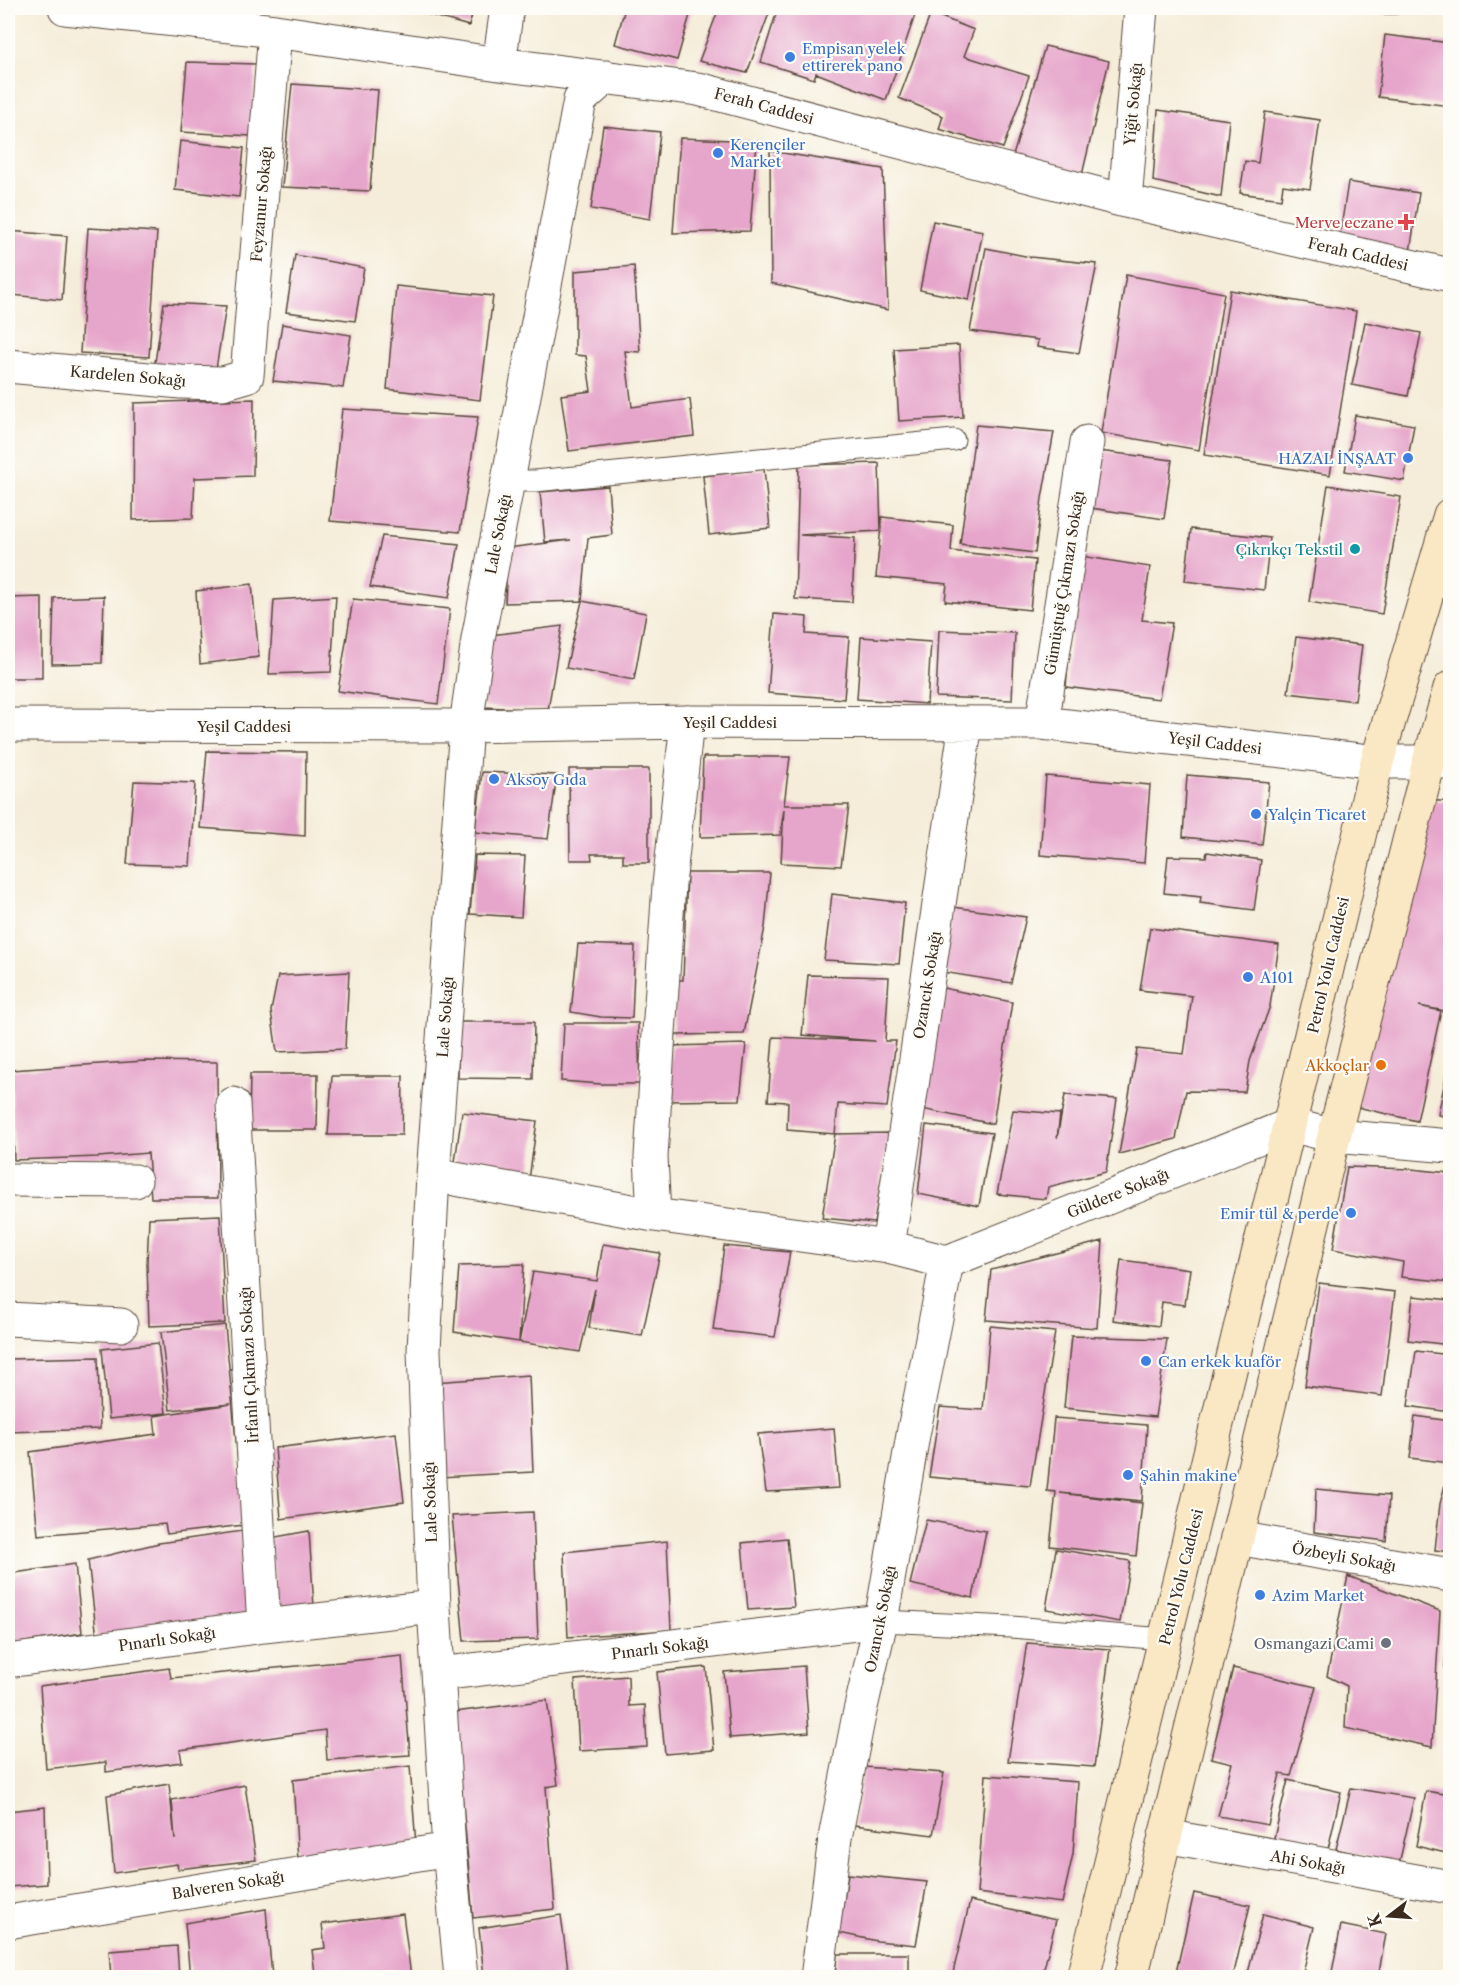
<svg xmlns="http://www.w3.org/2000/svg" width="1458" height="1985" font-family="'Libre Caslon Text',serif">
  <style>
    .building { fill: #e6a5ca }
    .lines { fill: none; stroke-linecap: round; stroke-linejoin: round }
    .lane-casing { stroke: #57473a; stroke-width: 23 }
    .street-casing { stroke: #57473a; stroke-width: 35 }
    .secondary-casing { stroke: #57473a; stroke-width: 35 }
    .lane { stroke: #fff; stroke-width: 21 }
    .street { stroke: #fff; stroke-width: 33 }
    .secondary { stroke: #fae7c3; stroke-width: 33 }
    .shop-dot { fill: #3f7fe0; stroke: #fdfcf7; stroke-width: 2 }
    .health-dot { fill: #e0444e; stroke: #fdfcf7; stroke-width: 2 }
    .culture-dot { fill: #0f9aa8; stroke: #fdfcf7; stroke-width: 2 }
    .food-dot { fill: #e8710a; stroke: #fdfcf7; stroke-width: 2 }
    .worship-dot { fill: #6b7280; stroke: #fdfcf7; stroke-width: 2 }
    .labels { text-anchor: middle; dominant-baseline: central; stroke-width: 4.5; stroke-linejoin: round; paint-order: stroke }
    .shop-label { font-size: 15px; fill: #366cbe; stroke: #fdfcf7; text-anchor: start }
    .street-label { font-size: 15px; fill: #3b2a1e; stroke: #fdfcf7 }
    .health-label { font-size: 15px; fill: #be3a42; stroke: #fdfcf7; text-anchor: end }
    .culture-label { font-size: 15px; fill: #0d838f; stroke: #fdfcf7; text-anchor: end }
    .food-label { font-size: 15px; fill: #c56008; stroke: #fdfcf7; text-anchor: end }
    .worship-label { font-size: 15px; fill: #5b616d; stroke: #fdfcf7; text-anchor: end }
  </style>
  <rect width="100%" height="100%" fill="#fdfcf7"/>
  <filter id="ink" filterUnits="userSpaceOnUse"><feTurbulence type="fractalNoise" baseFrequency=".0167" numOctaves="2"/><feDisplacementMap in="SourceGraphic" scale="12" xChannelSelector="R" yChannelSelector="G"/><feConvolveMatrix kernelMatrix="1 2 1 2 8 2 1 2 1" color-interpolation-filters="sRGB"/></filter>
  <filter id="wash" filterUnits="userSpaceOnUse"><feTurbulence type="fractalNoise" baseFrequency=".008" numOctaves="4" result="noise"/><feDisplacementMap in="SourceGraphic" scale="24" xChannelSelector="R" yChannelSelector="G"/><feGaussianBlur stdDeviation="1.35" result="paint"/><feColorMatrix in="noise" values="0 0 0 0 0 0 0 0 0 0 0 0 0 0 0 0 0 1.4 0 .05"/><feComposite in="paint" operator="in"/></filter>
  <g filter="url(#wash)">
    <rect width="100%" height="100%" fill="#f5edd9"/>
    <g id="blocks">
      <!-- building -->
      <path class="building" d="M405,8H474L469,26Z
        M625,8H692L677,60L615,44Z
        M719,8H771L747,73L699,61Z
        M778,8H911L917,9L886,100L816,73L814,79L761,62Z
        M1380,8H1398L1397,14H1379Z
        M931,13L974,30L964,56L1029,76L1003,148L939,129L943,116L899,98Z
        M1385,35L1450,43V106L1378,97Z
        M1045,46L1109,61L1082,175L1013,156Z
        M187,62L256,64L251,136L181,132Z
        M292,84L378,90L370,191L282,187Z
        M1158,110L1229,120L1221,197L1153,181Z
        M1265,112L1320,120L1310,189L1283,185L1281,199L1240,193L1245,161L1258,163Z
        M603,126L660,132L650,219L591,209Z
        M680,138L757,141L750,231L673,233Z
        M180,141L244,148L239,197L175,190Z
        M770,151L883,169L888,310L771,283Z
        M1348,182L1419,193L1410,252L1339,241Z
        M933,221L983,231L969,300L920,290Z
        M88,228L157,232L149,357L80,353Z
        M8,231L67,236L62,300L12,295L9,326H8Z
        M986,248L1030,257L1097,264L1079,353L1037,347L1038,340L970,331Z
        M295,255L364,268L355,321L286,312Z
        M634,266L640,352L625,351L632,407L690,399L694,436L569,451L561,395L591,391L586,356L575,355V271Z
        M1126,275L1224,293L1199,450L1101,433Z
        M396,286L493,296L480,400L387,389Z
        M1230,290L1356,311L1330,475L1204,455Z
        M164,303L226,306L215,375L154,369Z
        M1365,322L1421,333L1408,396L1352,385Z
        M282,324L351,335L343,388L273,381Z
        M959,345L963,417L899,421L894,349Z
        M254,399L253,476L195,478L193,518L133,520L134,403Z
        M342,409L478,417L460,532L330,521Z
        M1355,415L1414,425L1404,481L1345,471Z
        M976,425L1054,432L1042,498L1035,553L960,544Z
        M1098,451L1172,460L1164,519L1091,508Z
        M879,463L881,531L800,535L855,538L852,602L795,599L799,465Z
        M764,469L770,528L709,535L703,476Z
        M1328,485L1401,497L1382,614L1309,602Z
        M608,486L612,535L588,538L582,601L505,603L508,548L571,540L545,542L540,492Z
        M882,517L953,525L951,551L1035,560L1030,610L945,601L947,584L876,577Z
        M1191,529L1270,538L1264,590L1185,581Z
        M382,536L459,544L449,598L370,587Z
        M1081,556L1150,567L1142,620L1172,623L1159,699L1066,687L1073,609Z
        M252,584L259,657L200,664L196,591Z
        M104,596L102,663L52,664L54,598Z
        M336,596L331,672L269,674L274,600Z
        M42,597V678H8V598Z
        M353,599L450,609L438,704L338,691Z
        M582,601L646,613L634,680L566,668Z
        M774,614L807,617L806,634L849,637L844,699L768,693Z
        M562,626L548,710L483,707L491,635Z
        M939,630L1015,633L1012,700L936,697Z
        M861,637L931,642L927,704L857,699Z
        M1296,637L1362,645L1355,701L1288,693Z
        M207,751L306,752L305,836L200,828Z
        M703,757H790L784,805H849L841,866L781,863L784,809L780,835L700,837Z
        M569,769H649V863H623V854H591L592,860H570Z
        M482,772L557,775L548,839L475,832Z
        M1187,775L1269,782L1262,845L1183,837Z
        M1046,776L1150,785L1144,863L1040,855Z
        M134,781L195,783L190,866L127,864Z
        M1429,800L1450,802V1012L1419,1006L1441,1011L1417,1121L1353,1106Z
        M1207,852L1261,860L1254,910L1200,903L1201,897L1164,893L1168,856L1206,857Z
        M475,855L525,856L521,917L470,914Z
        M687,873H770L765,927L744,1034L673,1035L676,980H683Z
        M832,894L905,903L899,964L824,960Z
        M953,907L1026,917L1011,983L942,972Z
        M1150,928L1279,945L1270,1006L1250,1061L1245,1092L1186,1091L1176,1139L1119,1154L1137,1049L1184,1054L1192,996L1140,990Z
        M578,944L635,946L632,1018L601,1017L571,1012Z
        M349,972L345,1049L277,1052L271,1011L278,976Z
        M808,975L889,977L885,1041H896L887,1107L838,1104L835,1134L787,1130L788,1102L768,1101L773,1037L875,1041L802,1035Z
        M943,988L1012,1002L993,1124L922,1109Z
        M459,1022H534L533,1079L458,1078Z
        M564,1023H638L640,1084H601L561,1081Z
        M746,1044L740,1100L667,1101L671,1046Z
        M144,1061L217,1062L218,1198H151L148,1153L98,1157L14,1160L11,1070Z
        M1449,1061H1450V1117L1438,1115Z
        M250,1074H318L317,1130H249Z
        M332,1076H403L402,1135H328Z
        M1065,1095L1117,1099L1106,1172L1048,1187L1046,1199L997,1194L1013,1110L1060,1114L1057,1138Z
        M462,1112L537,1121L529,1180L454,1169Z
        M926,1125L992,1133L979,1206L918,1194Z
        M889,1133L874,1223L822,1218L835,1134Z
        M1347,1167L1411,1169L1450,1173V1282L1401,1277L1403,1262L1333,1249Z
        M220,1215L225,1323L149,1326L147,1264L149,1218Z
        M1103,1241L1097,1328L986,1320L991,1270Z
        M603,1244L660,1253L642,1336L589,1328L595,1289L580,1352L519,1342L533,1272L597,1281Z
        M724,1246L790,1252L775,1337L713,1330Z
        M1121,1260L1190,1269L1185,1305L1162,1302L1159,1326L1113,1320Z
        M524,1264L519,1342L454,1332L459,1266Z
        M1319,1283L1395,1292L1382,1396L1305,1386Z
        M1413,1296L1450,1300V1345L1408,1340Z
        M225,1325L244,1525L167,1534L165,1524L38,1535L30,1452L156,1434L154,1416L231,1404L170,1410L161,1332Z
        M990,1326L1055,1332L1030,1486L929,1477L940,1407L983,1410Z
        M1071,1336L1167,1339L1155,1417L1064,1408Z
        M158,1343L166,1413L109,1419L102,1349Z
        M1416,1351L1450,1355V1412L1408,1406Z
        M98,1357L100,1429L8,1432V1359Z
        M529,1375L533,1472L440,1477L434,1382Z
        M1415,1416L1450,1421V1463L1410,1458Z
        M1054,1418L1147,1425L1142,1501L1060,1493L1142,1503L1136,1556L1050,1546L1056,1492L1047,1491Z
        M834,1428L839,1488L766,1492L758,1434Z
        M396,1433L404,1502L281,1519L275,1448Z
        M1448,1473L1450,1474V1552L1435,1550L1440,1504Z
        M1316,1489L1389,1496L1386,1541L1314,1532Z
        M533,1512L538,1639L464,1641L452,1516Z
        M926,1520L986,1531L973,1598L910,1584Z
        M242,1531L253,1615L97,1638L88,1560L159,1543Z
        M309,1531L314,1607L278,1613L270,1538Z
        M787,1538L794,1607L748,1610L742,1543Z
        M667,1541L671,1630L568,1637L564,1552Z
        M1056,1549L1130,1561L1120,1622L1046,1609Z
        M75,1564L82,1633L13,1644V1634H8V1574Z
        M1348,1576L1440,1611L1432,1747L1345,1728L1347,1686L1327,1676Z
        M1448,1611L1450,1612V1687H1444Z
        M1027,1643L1110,1649L1094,1767L1008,1761Z
        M402,1656L410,1755L327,1760L325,1730L180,1750L182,1762L106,1772V1762L46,1769L40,1686L169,1668L171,1678Z
        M804,1666L809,1732L730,1738L724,1672Z
        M706,1667L714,1750L665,1754L657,1672Z
        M1233,1668L1316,1687L1291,1776L1280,1774L1268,1825L1218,1816L1232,1763L1211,1758Z
        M628,1676L629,1706L645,1705L647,1747L579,1751L575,1680Z
        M547,1700L558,1785L546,1787L555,1909L473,1918L455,1712Z
        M410,1766L416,1845L298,1861L293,1780Z
        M864,1767L944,1773L933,1835L854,1825Z
        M986,1775L1078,1782L1073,1854L1062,1903L977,1893Z
        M1288,1780L1341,1792L1326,1858L1272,1846Z
        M169,1784L175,1840L172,1800L245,1785L256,1860L178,1869L177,1864L114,1873L107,1795Z
        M1351,1788L1414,1798L1399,1864L1336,1849Z
        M1426,1791L1450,1795V1854L1416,1846Z
        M45,1807L47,1884L8,1887V1811Z
        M848,1874L927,1882L916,1945L877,1941L839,1933Z
        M1194,1893L1250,1905L1233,1977H1175Z
        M970,1901L1056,1920L1042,1977H952Z
        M266,1909L272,1977H190L185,1923Z
        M403,1914L411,1977H327L326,1972L315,1973L312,1950L325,1948L322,1924Z
        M1263,1914L1314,1927L1302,1977H1247Z
        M561,1915L569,1977H484L479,1928Z
        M1341,1925L1386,1934L1378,1977H1331Z
        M177,1946L179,1977H111L109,1951Z
        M837,1954H909V1977H835Z"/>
    </g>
  </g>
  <g filter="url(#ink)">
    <use href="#blocks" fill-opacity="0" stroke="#57473a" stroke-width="1.5"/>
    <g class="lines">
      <!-- lane casing -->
      <g class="lane-casing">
        <path id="lane" d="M508,481H535L954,440
          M881,1621L1011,1627L1165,1639"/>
      </g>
      <!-- street casing -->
      <g class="street-casing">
        <path id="street" d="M65,8L275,31L499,64L698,89L1125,201L1450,275
          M499,64L507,8
          M1125,201L1141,8
          M8,366L181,382L223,383L247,376L275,31
          M1042,723L1087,442
          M8,725L466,726L687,722L1042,723L1377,762H1450
          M233,1104L264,1626
          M433,1175L654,1215L888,1247L947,1262
          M8,1180L135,1181
          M654,1215L651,1157L659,1033L669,885L687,722
          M888,1247L966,723
          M947,1262L1290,1125L1334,1136L1450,1146
          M8,1319L121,1325
          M1237,1538L1450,1575
          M8,1661L264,1626L434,1607
          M439,1674L881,1621
          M1165,1836L1450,1887
          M8,1922L449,1849
          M461,1978L449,1849L434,1607L424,1350L433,1175L466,726L478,639L580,100L606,77
          M817,1978L835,1838L858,1720L881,1621L913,1435L947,1262"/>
      </g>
      <!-- secondary casing -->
      <g class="secondary-casing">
        <path id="secondary" d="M1083,1978L1377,762L1450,515
          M1131,1978L1334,1136L1429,762L1450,688"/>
      </g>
      <!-- lane -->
      <use href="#lane" class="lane"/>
      <!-- street -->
      <use href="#street" class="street"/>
      <!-- secondary -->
      <use href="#secondary" class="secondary"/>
    </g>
  </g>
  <!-- markers -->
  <g class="shop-dot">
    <circle cx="790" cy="57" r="6"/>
    <circle cx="718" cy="153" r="6"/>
    <circle cx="1408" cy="458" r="6"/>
    <circle cx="494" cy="779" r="6"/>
    <circle cx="1256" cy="814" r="6"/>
    <circle cx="1248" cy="977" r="6"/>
    <circle cx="1351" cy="1213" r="6"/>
    <circle cx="1146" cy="1361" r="6"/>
    <circle cx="1128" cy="1475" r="6"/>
    <circle cx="1260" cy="1595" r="6"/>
  </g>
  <path class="health-dot" d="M1403 213h6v6h6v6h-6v6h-6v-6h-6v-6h6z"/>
  <circle class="culture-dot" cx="1355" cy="549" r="6"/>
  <circle class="food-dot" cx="1381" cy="1065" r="6"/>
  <circle class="worship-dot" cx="1386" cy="1643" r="6"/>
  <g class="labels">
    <!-- shop labels -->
    <g class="shop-label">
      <text x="802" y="48">Empisan yelek<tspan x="802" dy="17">ettirerek pano</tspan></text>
      <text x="730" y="144">Kerençiler<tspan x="730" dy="17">Market</tspan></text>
      <text x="1396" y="458" text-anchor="end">HAZAL İNŞAAT</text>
      <text x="506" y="779">Aksoy Gıda</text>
      <text x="1268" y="814">Yalçin Ticaret</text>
      <text x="1260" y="977">A101</text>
      <text x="1339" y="1213" text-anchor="end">Emir tül &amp; perde</text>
      <text x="1158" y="1361">Can erkek kuaför</text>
      <text x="1140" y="1475">Şahin makine</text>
      <text x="1272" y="1595">Azim Market</text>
    </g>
    <!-- street labels -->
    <g class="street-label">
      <text transform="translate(1133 104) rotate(-85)">Yiğit Sokağı</text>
      <text transform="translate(764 106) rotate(15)">Ferah Caddesi</text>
      <text transform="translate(261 204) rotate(-85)">Feyzanur Sokağı</text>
      <text transform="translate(1358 254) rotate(13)">Ferah Caddesi</text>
      <text transform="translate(128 376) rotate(5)">Kardelen Sokağı</text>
      <text transform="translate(498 534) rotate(-79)">Lale Sokağı</text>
      <text transform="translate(1064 583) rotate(-81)">Gümüştuğ Çıkmazı Sokağı</text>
      <text x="730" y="722">Yeşil Caddesi</text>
      <text x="244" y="726">Yeşil Caddesi</text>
      <text transform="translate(1215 743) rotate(7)">Yeşil Caddesi</text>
      <text transform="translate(1328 965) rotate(-77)">Petrol Yolu Caddesi</text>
      <text transform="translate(927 985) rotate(-81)">Ozancık Sokağı</text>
      <text transform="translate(445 1017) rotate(-86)">Lale Sokağı</text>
      <text transform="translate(1118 1193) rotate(-22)">Güldere Sokağı</text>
      <text transform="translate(249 1365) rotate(-93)">İrfanlı Çıkmazı Sokağı</text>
      <text transform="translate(430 1502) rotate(-92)">Lale Sokağı</text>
      <text transform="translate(1344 1557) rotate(10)">Özbeyli Sokağı</text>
      <text transform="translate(1181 1577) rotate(-76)">Petrol Yolu Caddesi</text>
      <text transform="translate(880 1619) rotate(-79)">Ozancık Sokağı</text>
      <text transform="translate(167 1639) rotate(-8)">Pınarlı Sokağı</text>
      <text transform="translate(660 1648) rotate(-7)">Pınarlı Sokağı</text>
      <text transform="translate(1308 1862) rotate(10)">Ahi Sokağı</text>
      <text transform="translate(228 1885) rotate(-9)">Balveren Sokağı</text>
    </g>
    <!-- health labels -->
    <g class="health-label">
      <text x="1394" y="222">Merve eczane</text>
    </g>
    <!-- culture labels -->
    <g class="culture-label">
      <text x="1343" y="549">Çıkrıkçı Tekstil</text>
    </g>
    <!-- food labels -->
    <g class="food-label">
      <text x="1369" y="1065">Akkoçlar</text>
    </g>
    <!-- worship labels -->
    <g class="worship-label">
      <text x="1374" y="1643">Osmangazi Cami</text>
    </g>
  </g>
  <!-- margin -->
  <rect width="1458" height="1985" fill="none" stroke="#fdfcf7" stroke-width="30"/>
  <!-- north arrow -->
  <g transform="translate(1389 1916) rotate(253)" stroke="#fdfcf7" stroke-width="4.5" paint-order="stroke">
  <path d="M0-4.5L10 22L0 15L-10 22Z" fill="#3b2a1e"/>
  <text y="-9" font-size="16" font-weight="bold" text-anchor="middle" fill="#3b2a1e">K</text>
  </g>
</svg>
